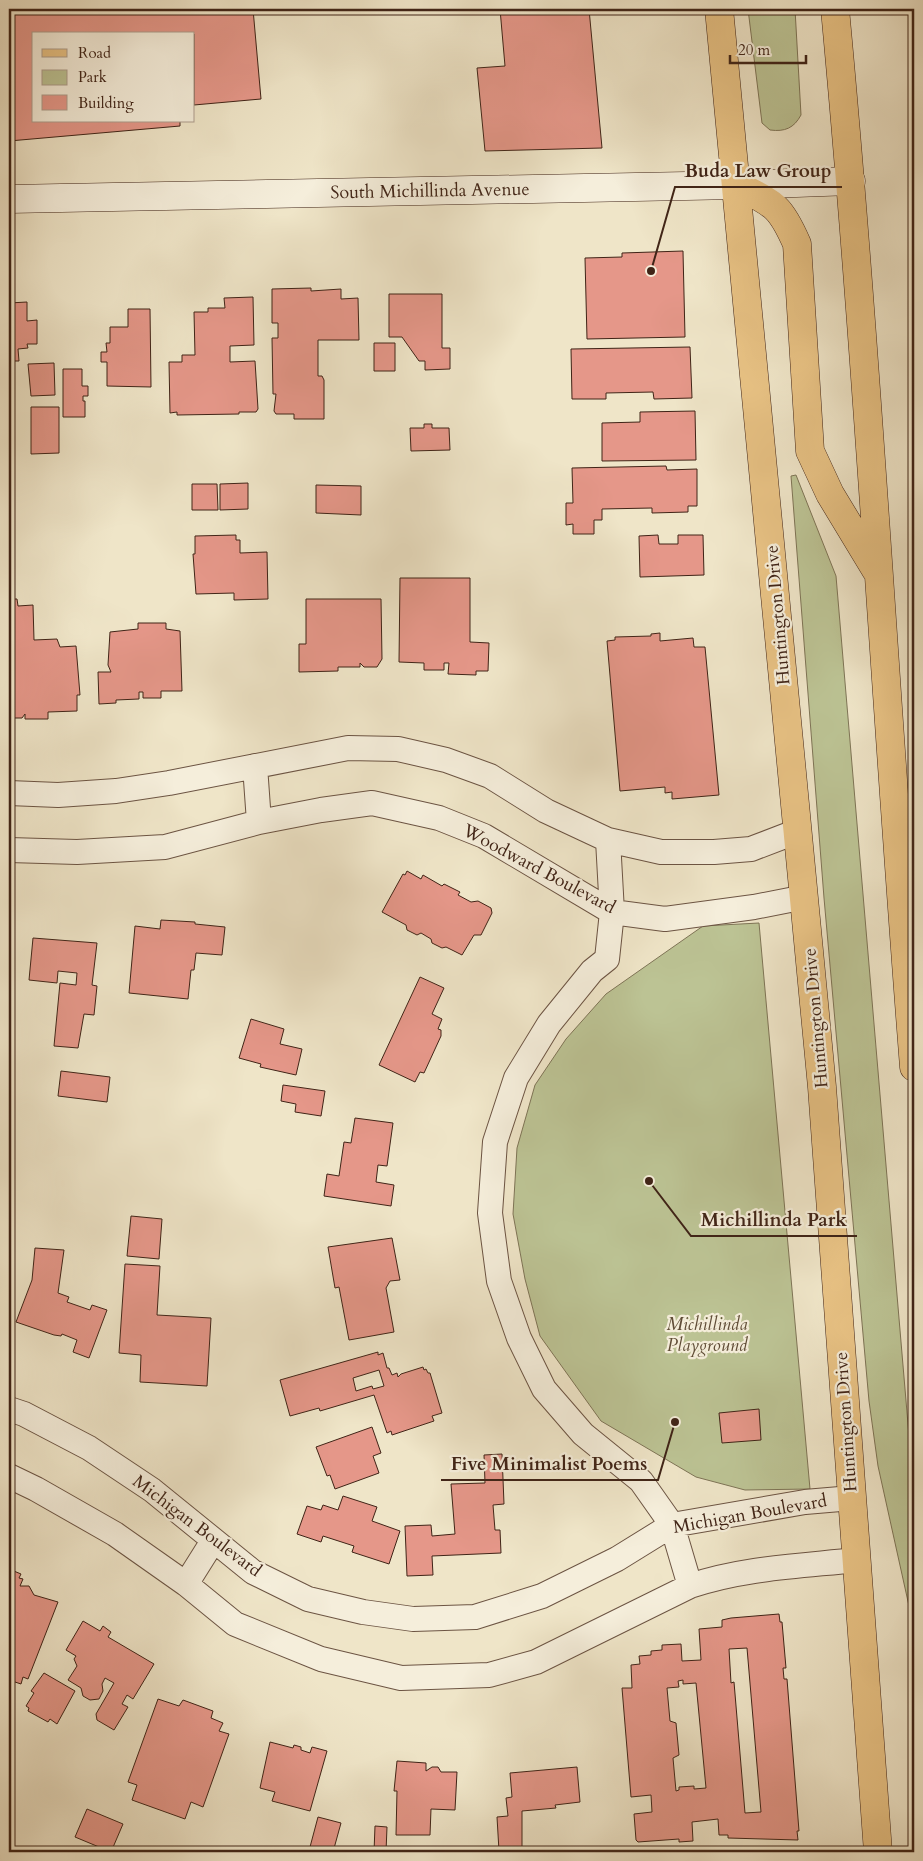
<svg xmlns="http://www.w3.org/2000/svg" width="923" height="1861" font-family="Cardo,serif">
  <style>
    .green { fill: #bcc394; stroke: #7e7456 }
    .building { fill: #e59789; stroke: #402417; fill-rule: evenodd }
    .lines { fill: none; stroke-linecap: round; stroke-linejoin: round }
    .minor-casing { stroke: #6c5443; stroke-width: 26 }
    .secondary-casing { stroke: #402417; stroke-width: 29 }
    .primary-casing { stroke: #402417; stroke-width: 29 }
    .minor { stroke: #f5eedb; stroke-width: 24 }
    .secondary { stroke: #f5eedb; stroke-width: 28 }
    .primary { stroke: #e8c284; stroke-width: 28 }
    .labels { text-anchor: middle; dominant-baseline: central; stroke-width: 4.5; stroke-linejoin: round; paint-order: stroke }
    .street-label { font-size: 18px; fill: #402417; stroke: #f5eedb }
    .park-label { font-size: 18px; font-style: italic; fill: #5f4c36; stroke: #f5eedb }
    .leader { fill: none; stroke: #402417; stroke-width: 2 }
    .callout-dot { fill: #402417; stroke: #f5eedb; stroke-width: 2 }
    .callout-label { font-size: 19px; text-anchor: middle; font-weight: bold; fill: #402417; stroke: #f5eedb; stroke-width: 4.5; stroke-linejoin: round; paint-order: stroke }
  </style>
  <rect width="100%" height="100%" fill="#efe5c8"/>
  <filter id="stains"><feTurbulence type="fractalNoise" baseFrequency=".004" numOctaves="4"/><feColorMatrix values="0 0 0 0 .2 0 0 0 0 .09 0 0 0 0 .02 0 0 0 .5 -.17"/></filter>
  <radialGradient id="worn" r=".72"><stop offset=".6" stop-color="#630" stop-opacity="0"/><stop offset="1" stop-color="#630" stop-opacity=".3"/></radialGradient>
  <!-- green -->
  <path class="green" d="M748,9H795L801,115C794,128 785,132 770,130L762,123Z
    M796,475L836,576L914,1495V1605L909,1606L878,1466L869,1401L824,898L791,476Z
    M759,923L810,1489L745,1490L696,1477L601,1421L540,1336L525,1279L513,1214L517,1148L535,1085L566,1039L606,994L703,926Z"/>
  <!-- building -->
  <path class="building" d="M9,9H253L261,99L194,105V34H34V121H180V126L9,141Z
    M500,9H589L602,148L485,151L477,68L505,66Z
    M683,251L685,337L587,339L585,258L622,257V253Z
    M311,288V291L341,289V299L358,298L359,340H318V376H322L324,380V419H294V414H276L274,411L276,394H273L272,338H278V323H272V289Z
    M389,294H442V348H450V369L425,370V361H419L402,337H389Z
    M253,297L254,345L230,346V362L255,361L258,409L256,412H239V414L177,415V412L170,413L169,362H182V355H195L194,312H208V308H225L224,298Z
    M27,302V321L37,320V344H27L28,348L18,349L19,361H9V303Z
    M128,309H150L151,387L107,386V362H101V352H107L106,343H110V327H128Z
    M374,343H395V371H374Z
    M690,347L692,398L654,399L653,392L606,393V399H572L571,349Z
    M54,363L55,395L31,396L28,364Z
    M63,369H82V386H88V396H83V401H85V417H63Z
    M31,407H59V453L31,454Z
    M695,411L696,460L602,461V423L640,422V412Z
    M424,424H432V428H449L450,450L411,451L410,428H424Z
    M666,466L667,470L697,469V506H688V512L652,513V508L602,509V520H594V534H573V524L566,525V503H573L572,468Z
    M248,483V509L220,510V484Z
    M192,484H217L218,510H192Z
    M316,485L361,486V515L316,513Z
    M236,535V540H240V553L267,552L268,599L234,600V593L196,594L193,554H195V536Z
    M658,535L659,544H678V535H703L704,575L640,577L639,536Z
    M400,578H470V642L489,643L488,671H476V675L448,674L449,663H444V670H424V663L399,662Z
    M9,599H17L18,606L33,605L34,640L57,639L60,647L76,646L80,695H77V711L48,712V719H25V714L22,718H13L9,714Z
    M306,599H381L382,659L377,667H364L360,663V667H338V671L299,672V644H306Z
    M138,623H166V629L180,631L182,691H161V698H143V692H139V699L116,700V703L99,704L98,672H111L108,665L110,632L138,629Z
    M660,633V641L693,638L694,647H705L719,795L672,799V792L665,793V787L620,791L607,641L615,640V637L651,636V634Z
    M407,871L421,879L423,875L442,886L444,884L460,892L458,895L471,902L478,901L491,908L492,913L481,935H474L462,955L446,947L442,948L432,943L431,939L421,933L417,935L407,930L406,925L382,912L403,874L405,875Z
    M161,920L195,922V924L225,927L222,955L196,953L194,970H191L188,999L129,993L135,926L160,929Z
    M33,938L97,943L92,985L97,986L94,1015L84,1014L78,1048L54,1046L60,983L76,985L77,973L58,971L57,983L29,980Z
    M420,977L444,988L432,1014L442,1019L438,1029L441,1030V1036L424,1073L420,1072L415,1082L379,1065Z
    M251,1019L284,1029L280,1044L302,1049L296,1075L260,1067L261,1064L239,1058Z
    M61,1071L110,1077L107,1102L58,1096Z
    M283,1085L325,1091L321,1116L295,1112L296,1104L281,1101Z
    M355,1118L393,1123L387,1166L378,1165L376,1182L394,1185L391,1206L324,1196L327,1174L339,1176L344,1142L351,1143Z
    M131,1216L162,1219L159,1259L127,1256Z
    M392,1238L400,1280L390,1281L386,1288L394,1332L349,1340L339,1287L335,1288L328,1247Z
    M35,1248L64,1250L58,1293L69,1297L67,1302L90,1310L92,1305L107,1310L89,1358L73,1352L77,1340L62,1334L61,1336L54,1335L16,1322L32,1280Z
    M125,1264L160,1266L157,1315L211,1318L207,1386L140,1382L141,1355L119,1353Z
    M378,1352V1355L383,1353L387,1368H389L392,1375L397,1373L398,1377L401,1374L423,1367L424,1370L426,1369L428,1373H430L442,1413L432,1416L434,1421L392,1435L391,1431L387,1433L374,1395L320,1411L319,1408L290,1416L280,1380ZM379,1370L384,1386L373,1389L372,1386L356,1391L353,1378Z
    M759,1409L761,1440L722,1443L719,1413Z
    M372,1427L381,1453L373,1456L379,1473L335,1489L330,1475L327,1476L316,1447Z
    M502,1454L504,1504L493,1505L495,1530H500L501,1553L432,1556L433,1575L407,1576L405,1526L431,1525L432,1536L455,1534L451,1484L485,1483L484,1455Z
    M343,1496L377,1507L372,1521L400,1531L389,1564L352,1552L354,1546L323,1536L321,1542L297,1534L307,1506L321,1510L323,1505L338,1510Z
    M9,1569L21,1574L19,1578L23,1579L20,1586H29L34,1595L58,1602L28,1679L23,1677L21,1684L9,1680Z
    M779,1614L780,1622H782L786,1668H783L784,1679H787L799,1831H797L798,1840L728,1838V1835H719L718,1819L692,1822L693,1841L679,1842V1839L638,1842L636,1840L634,1814L652,1812L651,1795L631,1797L622,1688H632L631,1665L640,1664L639,1656L651,1655V1651L662,1650V1645L681,1644L682,1661L701,1660L699,1629L722,1627V1620L731,1618ZM747,1648L761,1812L745,1813L734,1682L731,1683L729,1649ZM683,1680V1684L696,1683L706,1788L694,1789V1786L679,1787V1790L676,1791L673,1758L679,1755L676,1723L670,1721L667,1688L679,1687L678,1681Z
    M83,1621L100,1631L103,1626L111,1632L108,1637L154,1664L133,1699L127,1695L122,1704L128,1707L114,1730L97,1720L96,1714L114,1683L105,1678L102,1684L103,1691L99,1699L90,1700L83,1696L81,1688L68,1680L77,1666L74,1659L76,1656L66,1650Z
    M44,1673L75,1691L57,1724L50,1719L48,1722L28,1711L29,1708L26,1706L34,1693L31,1691Z
    M158,1699L179,1706L183,1700L213,1711L211,1718L223,1723L219,1731L229,1734L203,1807L191,1802L185,1819L132,1800L137,1785L128,1782Z
    M270,1742L293,1748L294,1745L301,1747V1750L310,1753L312,1747L327,1751L310,1811L272,1801L275,1792L260,1788Z
    M397,1761L426,1763V1771L432,1767H438L441,1772H457L455,1810L431,1809L430,1835H396L397,1791H394Z
    M577,1767L580,1802L555,1805L556,1808L522,1811V1849L499,1851L497,1817L508,1816L506,1798L512,1797L510,1773Z
    M87,1809L123,1824L111,1852L75,1837Z
    M318,1817L341,1823L333,1852L310,1847Z
    M375,1826L387,1827L386,1852H374Z"/>
  <g class="lines">
    <!-- minor casing -->
    <g class="minor-casing">
      <path id="minor" d="M255,766L259,822
        M9,793L58,795L116,791L169,783L348,748L398,749L446,760L490,776L546,811L608,840L661,852H714L751,849L798,831
        M608,840L612,912L607,959L592,971L549,1024L516,1078L495,1142L490,1213L499,1281L519,1338L544,1389L583,1434L641,1481L672,1525L690,1586
        M9,850L77,852L165,847L259,822L321,810L372,803L439,818L484,836L612,912L665,919L754,907L805,897
        M9,1409L24,1414L89,1448L152,1490L253,1572L308,1599L363,1612L413,1619L475,1617L542,1596L617,1559L672,1525L805,1502L852,1498
        M9,1476L36,1489L115,1534L186,1584L235,1624L321,1659L401,1678L489,1675L536,1662L690,1586C743,1568 801,1566 856,1560
        M186,1584L213,1541"/>
    </g>
    <!-- secondary casing -->
    <g class="secondary-casing">
      <path id="secondary" d="M9,199L737,185L851,181"/>
    </g>
    <!-- primary casing -->
    <g class="primary-casing">
      <path id="primary" d="M719,9L822,1087L878,1852
        M835,9C868,361 886,714 914,1067
        M737,185C774,204 780,205 797,244L810,451L830,494L876,570"/>
    </g>
    <!-- minor -->
    <use href="#minor" class="minor"/>
    <!-- secondary -->
    <use href="#secondary" class="secondary"/>
    <!-- primary -->
    <use href="#primary" class="primary"/>
  </g>
  <g class="labels">
    <!-- street labels -->
    <g class="street-label">
      <text transform="translate(430 191) rotate(-1)">South Michillinda Avenue</text>
      <text transform="translate(778 615) rotate(-95)">Huntington Drive</text>
      <text transform="translate(539 869) rotate(28)">Woodward Boulevard</text>
      <text transform="translate(816 1018) rotate(-95)">Huntington Drive</text>
      <text transform="translate(846 1422) rotate(-94)">Huntington Drive</text>
      <text transform="translate(750 1514) rotate(-10)">Michigan Boulevard</text>
      <text transform="translate(197 1526) rotate(37)">Michigan Boulevard</text>
    </g>
    <!-- park labels -->
    <g class="park-label">
      <text x="707" y="1324">Michillinda<tspan x="707" dy="21">Playground</tspan></text>
    </g>
  </g>
  <!-- callouts -->
  <path class="leader" d="M651 271L675 187H842M649 1181L691 1236H857M675 1422L658 1480H441"/>
  <g class="callout-dot">
    <circle cx="651" cy="271" r="5"/>
    <circle cx="649" cy="1181" r="5"/>
    <circle cx="675" cy="1422" r="5"/>
  </g>
  <g class="callout-label">
    <text x="758" y="177">Buda Law Group</text>
    <text x="774" y="1226">Michillinda Park</text>
    <text x="549" y="1470">Five Minimalist Poems</text>
  </g>
  <!-- margin -->
  <rect width="923" height="1861" fill="none" stroke="#efe5c8" stroke-width="30"/>
  <rect x="10" y="10" width="903" height="1841" fill="none" stroke="#402417" stroke-width="2.5"/>
  <rect x="15" y="15" width="893" height="1831" fill="none" stroke="#402417"/>
  <!-- legend -->
  <rect x="32" y="32" width="162" height="90" fill="#f5eedb" stroke="#ad9d8d"/>
  <rect x="42" y="49" width="25" height="8" fill="#e8c284" stroke="#ad9d8d"/>
  <text x="78" y="58" font-size="15" fill="#402417">Road</text>
  <rect x="42" y="70" width="25" height="15" fill="#bcc394" stroke="#ad9d8d"/>
  <text x="78" y="82" font-size="15" fill="#402417">Park</text>
  <rect x="42" y="95" width="25" height="15" fill="#e59789" stroke="#ad9d8d"/>
  <text x="78" y="108" font-size="15" fill="#402417">Building</text>
  <!-- scale -->
  <path d="M730 55v8h76v-8" fill="none" stroke="#402417" stroke-width="2.5"/>
  <text x="738" y="55" font-size="15" fill="#402417" stroke="#f5eedb" stroke-width="4" paint-order="stroke">20 m</text>
  <rect width="100%" height="100%" filter="url(#stains)"/>
  <rect width="100%" height="100%" fill="url(#worn)"/>
</svg>
